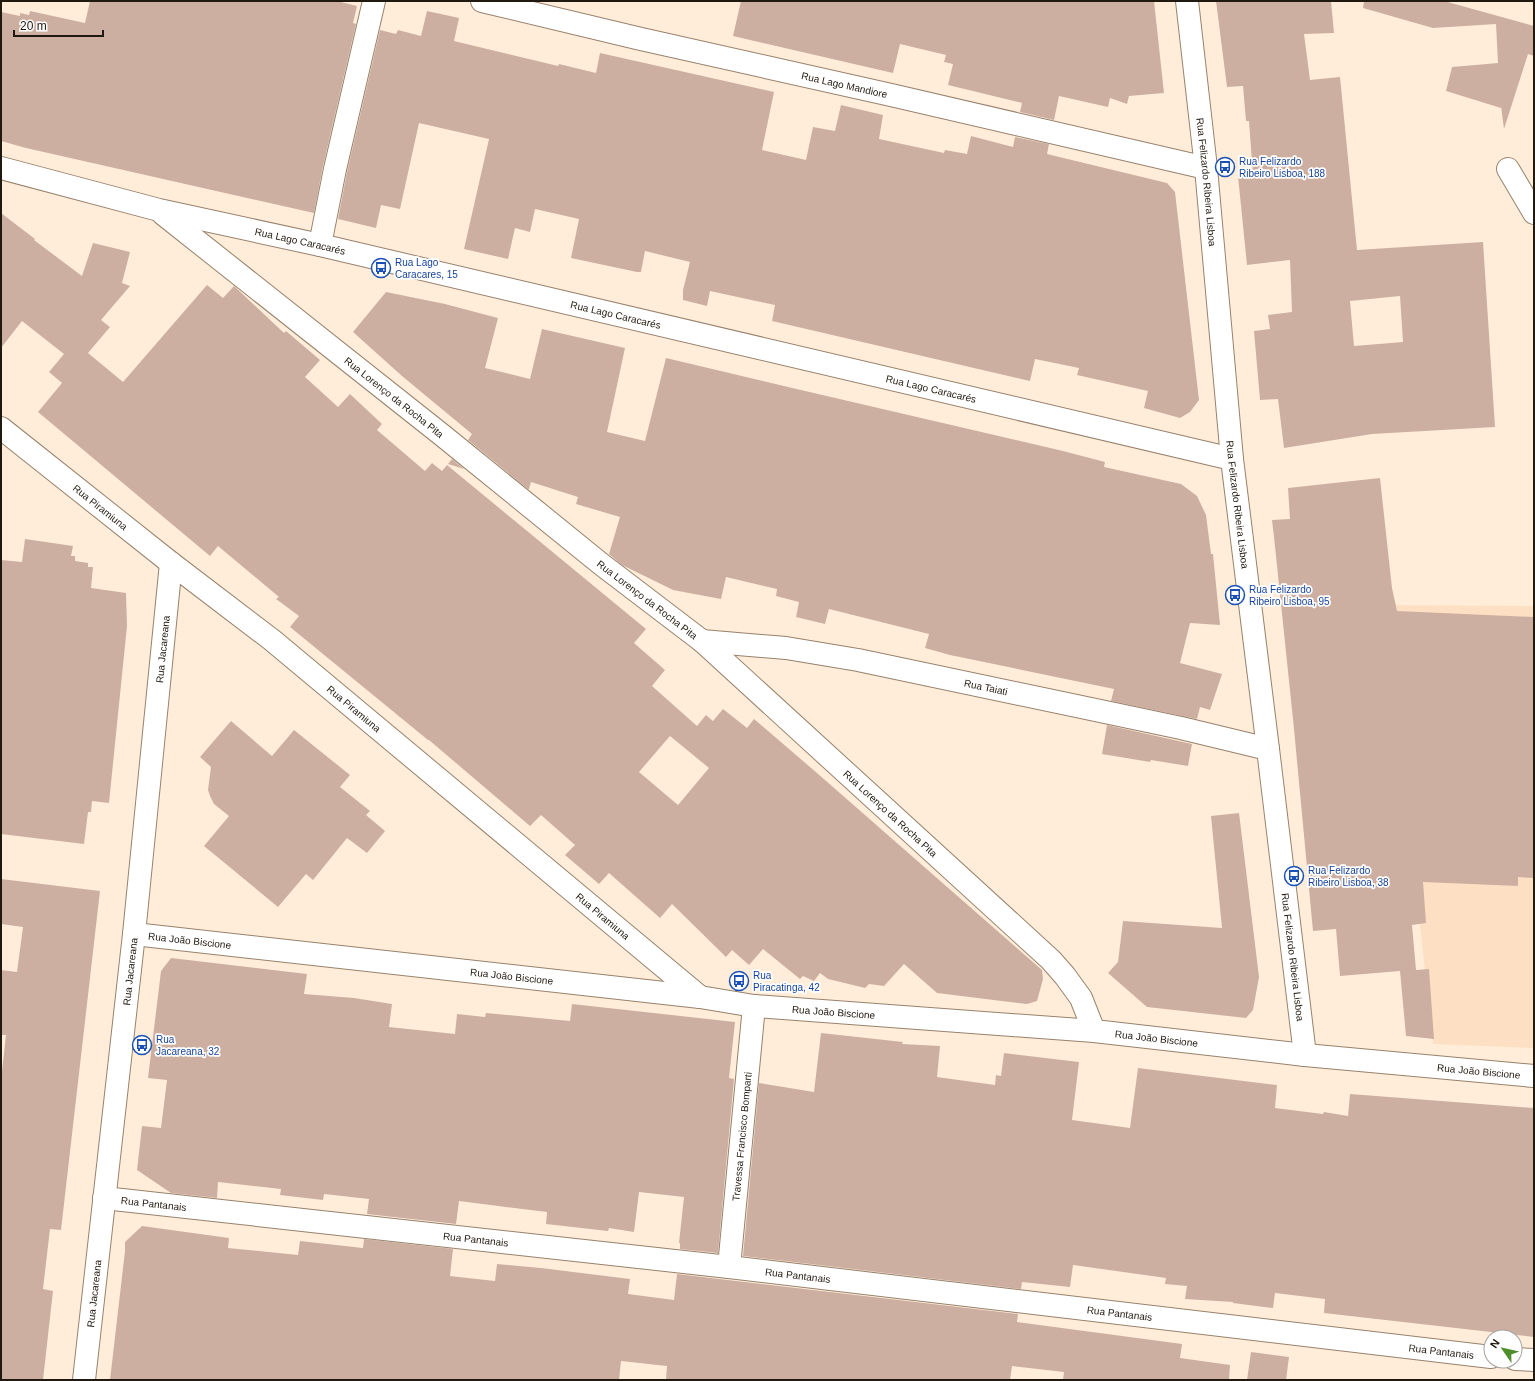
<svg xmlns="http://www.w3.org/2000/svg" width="1535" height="1381" font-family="Arial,sans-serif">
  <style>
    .built { fill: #fde0c3 }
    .building { fill: #cdafa1; fill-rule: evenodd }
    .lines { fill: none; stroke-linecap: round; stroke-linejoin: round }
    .minor-casing { stroke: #97826c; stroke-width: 24 }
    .minor { stroke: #fff; stroke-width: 22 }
    .labels { text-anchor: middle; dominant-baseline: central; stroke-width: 3.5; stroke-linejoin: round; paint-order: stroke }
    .street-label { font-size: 10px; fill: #201910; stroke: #fff }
    .transit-label { font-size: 10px; fill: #164399; stroke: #fff; text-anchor: start }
  </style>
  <rect width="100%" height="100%" fill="#ffedda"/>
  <!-- built -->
  <path class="built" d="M1388,605L1534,606V1048L1433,1044L1397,716Z"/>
  <!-- building -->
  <path class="building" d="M90,1H337L357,6L353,23L356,24L323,166L314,213L26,148L1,141V12L20,16V13L29,15L30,11L85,23Z
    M741,1H1154L1164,93L1129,96L1127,104L1110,98L1108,107L1059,96L1054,120L1020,112L1022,103L948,85L953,64L944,62L946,55L900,44L893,73L733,36Z
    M1216,1H1331L1334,33L1304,34L1310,80L1340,77L1357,250L1483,242L1495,427L1372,434L1284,448L1278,399L1260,400L1254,331L1270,329L1268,315L1292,312L1290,260L1247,265L1238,176L1253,175L1249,121H1246L1243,86L1227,87ZM1400,296L1403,342L1354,346L1350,301Z
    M1364,1H1444L1534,26V56L1528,54L1504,129L1501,106V108L1446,91L1452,67L1498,63L1496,24L1433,28L1363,8Z
    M427,11L459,18L454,41L558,66L559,64L596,73L600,53L774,92L762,150L806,160L813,127L835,131L841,105L883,115L879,139L944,153L945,150L967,154L971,136L1013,147L1015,137L1049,144L1047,154L1167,183L1175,192L1199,400L1190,412L1180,418L1144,408L1148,391L1077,375L1079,368L1035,359L1030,381L772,321L775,305L710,291L707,306L683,300V290L690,262L645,251L641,272H637L571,258L579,219L535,209L530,232L515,228L508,259L464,249L489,139L419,123L400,209L381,205L376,228L338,219L347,172L380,30L396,34L398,30L421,36Z
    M1,213L35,239L34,240L82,276L93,243L130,252L122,283L130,286L101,320L110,327L88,353L123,382L207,285L223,298L234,286L284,333L286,331L320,360L305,377L338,407L350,394L382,424L377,430L425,471L432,463L442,471L447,465L646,629L634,643L665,670L652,686L697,726L706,715L713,721L723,709L747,728L754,719L817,773L1042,970L1043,979L1037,1001L1027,1004L937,993L904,964L884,986L869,984L865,988L828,979L820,973L814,981L803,976L800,979L763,949L749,965L732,950L726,957L672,904L660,918L609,873L599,884L565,855L575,845L541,815L530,826L429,740H428L290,627L299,616L276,599L279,597L218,546L210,556L38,412L62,383L49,372L64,354L22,321L1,348ZM670,736L709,768L678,805L639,772Z
    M386,292L445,304L498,318L485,368L530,379L542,329L625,348L607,432L645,441L666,358L788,387L1063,451L1105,462L1104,467L1181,484L1197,496L1206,515L1211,554H1213L1220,625L1190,623L1180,663L1222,674L1210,710L1200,707L1197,719L1111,701L1114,689L950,655L925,648L929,634L829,609L825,624L796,617L799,602L776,596L777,589L726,577L721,599L673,590L622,565L609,554L620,517L576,504L578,497L531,482L529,489H528L468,440L472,434L402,376L353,332Z
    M452,459L464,469L448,464Z
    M1380,478L1392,588L1397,611L1534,617V878L1518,877V886L1423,882L1426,923L1412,925L1416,970L1429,969L1434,1039L1406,1036L1400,971L1340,976L1336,929L1313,931L1294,729L1274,537L1272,520L1290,519L1288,488Z
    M25,539L73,546L71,556H75V561L88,563V567H93L91,588L126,593L127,626L109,803L92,801L91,812H88L84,844L1,834V560L22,562Z
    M231,721L272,756L294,730L350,775L340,787L370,811L366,815L385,831L367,853L347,838L313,880L306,874L278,907L204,846L229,816L214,804L210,796L208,790L211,767L200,757Z
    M1107,725L1192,744L1188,766L1151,760L1150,762L1102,754Z
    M1239,813L1259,977L1253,1010L1246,1018L1147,1007L1108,973L1118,962L1123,921L1222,928L1211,816Z
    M1,879L100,891L61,1230L50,1229L43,1289L53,1291L43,1380H1V1080L6,1035H1V970L17,972L23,927L1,924Z
    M171,958L307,974L304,994L354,998L392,1004L389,1027L455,1034L457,1014L485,1017L486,1013L570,1021L572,1004L735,1022L729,1078L734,1079L718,1253L680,1249V1243H679L684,1197L639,1192L634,1232L609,1228L608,1231L546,1224L547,1212L459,1201L456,1224L367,1214L369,1199L324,1194L323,1200L280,1195L281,1189L218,1182L217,1198L171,1193L137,1170L142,1126L161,1128L167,1080L148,1078L161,971Z
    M821,1033L903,1042L902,1044L940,1046L937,1077L995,1085L996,1075L1001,1076L1004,1053L1079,1062L1072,1120L1130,1128L1138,1068L1277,1085L1275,1108L1323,1114L1324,1112L1348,1116L1350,1094L1534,1108V1337L1324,1313L1325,1299L1275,1293L1273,1308L1233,1303V1302L1185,1299L1187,1286L1165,1284L1166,1278L1073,1265L1070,1287L1022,1282L1021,1289L743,1256L759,1083L814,1092Z
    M142,1226L229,1238L228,1248L298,1255L300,1241L363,1248L364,1239L453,1249L450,1276L495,1281L497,1264L541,1268L630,1279L628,1294L674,1300L677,1274L1018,1314L1017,1322L1182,1344L1180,1358L1230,1365L1229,1380H1063L1064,1372L1012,1366L1010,1380H666L667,1366L621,1361L619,1380H110L125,1251V1242Z
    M1251,1352L1289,1357L1286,1380H1247Z"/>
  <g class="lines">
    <!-- minor casing -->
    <g class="minor-casing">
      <g id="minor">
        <path id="s1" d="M482,1L641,39L891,95L1206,168"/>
        <path id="s2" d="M1187,1L1206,168L1232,459L1268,749L1305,1055"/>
        <path id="s3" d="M1,168L159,210L320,245L1232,459"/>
        <path d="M1508,169L1534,213"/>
        <path id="s4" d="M163,214L442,435L601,564L702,641L1051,960L1065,976L1081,998L1094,1031"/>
        <path d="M320,245L335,169L374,1"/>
        <path id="s5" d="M1,428L171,563L272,640L700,997"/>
        <path id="s6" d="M702,641L786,648L858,660L1181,728L1268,749"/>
        <path id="s7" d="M134,934L700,997L754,1006L1094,1031L1305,1055L1534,1076"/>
        <path id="s8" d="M104,1198L729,1267L1491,1357"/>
        <path id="s9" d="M729,1267L754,1006"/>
        <path d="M1515,1359L1534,1360"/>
        <path id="s10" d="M84,1380L134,934L171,563"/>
      </g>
    </g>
    <!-- minor -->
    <use href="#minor" class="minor"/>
  </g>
  <!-- icons -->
  <defs>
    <g id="bus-ring" transform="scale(1)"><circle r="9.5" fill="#fff" stroke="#1a4fb4" stroke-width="1.5"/><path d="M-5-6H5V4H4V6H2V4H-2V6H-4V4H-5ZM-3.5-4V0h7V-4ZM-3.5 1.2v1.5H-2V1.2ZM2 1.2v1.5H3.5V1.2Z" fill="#1a4fb4"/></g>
  </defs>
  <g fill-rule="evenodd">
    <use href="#bus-ring" x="1225" y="167"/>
    <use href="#bus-ring" x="381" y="268"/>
    <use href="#bus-ring" x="1235" y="595"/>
    <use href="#bus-ring" x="1294" y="876"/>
    <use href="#bus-ring" x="739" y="981"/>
    <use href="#bus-ring" x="142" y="1045"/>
  </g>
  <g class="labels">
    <!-- street labels -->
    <g class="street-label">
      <text stroke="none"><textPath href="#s1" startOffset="372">Rua Lago Mandiore</textPath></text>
      <text stroke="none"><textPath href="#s2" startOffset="182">Rua Felizardo Ribeira Lisboa</textPath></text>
      <text stroke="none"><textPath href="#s3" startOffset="308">Rua Lago Caracarés</textPath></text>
      <text stroke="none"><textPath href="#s3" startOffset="632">Rua Lago Caracarés</textPath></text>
      <text stroke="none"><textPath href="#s3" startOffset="956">Rua Lago Caracarés</textPath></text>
      <text stroke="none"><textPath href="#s4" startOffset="295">Rua Lorenço da Rocha Pita</textPath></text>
      <text stroke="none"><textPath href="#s2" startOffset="506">Rua Felizardo Ribeira Lisboa</textPath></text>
      <text stroke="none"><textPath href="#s5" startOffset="127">Rua Piramiuna</textPath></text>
      <text stroke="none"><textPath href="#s4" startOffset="619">Rua Lorenço da Rocha Pita</textPath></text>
      <text stroke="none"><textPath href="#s10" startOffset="735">Rua Jacareana</textPath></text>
      <text stroke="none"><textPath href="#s6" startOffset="288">Rua Taiati</textPath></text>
      <text stroke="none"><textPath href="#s5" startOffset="451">Rua Piramiuna</textPath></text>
      <text stroke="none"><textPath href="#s4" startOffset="943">Rua Lorenço da Rocha Pita</textPath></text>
      <text stroke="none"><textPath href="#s5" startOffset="775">Rua Piramiuna</textPath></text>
      <text stroke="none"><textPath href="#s7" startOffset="56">Rua João Biscione</textPath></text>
      <text stroke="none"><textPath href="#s2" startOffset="962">Rua Felizardo Ribeira Lisboa</textPath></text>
      <text stroke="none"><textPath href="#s10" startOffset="411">Rua Jacareana</textPath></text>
      <text stroke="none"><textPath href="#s7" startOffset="380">Rua João Biscione</textPath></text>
      <text stroke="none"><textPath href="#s7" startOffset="704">Rua João Biscione</textPath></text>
      <text stroke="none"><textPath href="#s7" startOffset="1028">Rua João Biscione</textPath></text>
      <text stroke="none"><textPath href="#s7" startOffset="1352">Rua João Biscione</textPath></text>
      <text stroke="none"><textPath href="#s9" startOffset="131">Travessa Francisco Bomparti</textPath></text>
      <text stroke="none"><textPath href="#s8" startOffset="50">Rua Pantanais</textPath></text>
      <text stroke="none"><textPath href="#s8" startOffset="374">Rua Pantanais</textPath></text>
      <text stroke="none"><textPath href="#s8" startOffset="698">Rua Pantanais</textPath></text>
      <text stroke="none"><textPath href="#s10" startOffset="87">Rua Jacareana</textPath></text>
      <text stroke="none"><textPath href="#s8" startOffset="1022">Rua Pantanais</textPath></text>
      <text stroke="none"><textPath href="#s8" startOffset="1346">Rua Pantanais</textPath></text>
    </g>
    <!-- transit labels -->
    <g class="transit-label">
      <text x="1239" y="161">Rua Felizardo<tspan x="1239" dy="12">Ribeiro Lisboa, 188</tspan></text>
      <text x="395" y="262">Rua Lago<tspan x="395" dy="12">Caracares, 15</tspan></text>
      <text x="1249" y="589">Rua Felizardo<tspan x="1249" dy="12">Ribeiro Lisboa, 95</tspan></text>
      <text x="1308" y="870">Rua Felizardo<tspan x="1308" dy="12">Ribeiro Lisboa, 38</tspan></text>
      <text x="753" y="975">Rua<tspan x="753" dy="12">Piracatinga, 42</tspan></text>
      <text x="156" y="1039">Rua<tspan x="156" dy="12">Jacareana, 32</tspan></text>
    </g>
  </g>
  <!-- border -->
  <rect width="1535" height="1381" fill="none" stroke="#201910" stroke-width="4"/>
  <!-- north arrow -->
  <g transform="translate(1503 1349) rotate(304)"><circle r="19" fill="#ffffff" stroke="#a6a39f"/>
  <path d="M0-3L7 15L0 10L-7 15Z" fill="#508e2d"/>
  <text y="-6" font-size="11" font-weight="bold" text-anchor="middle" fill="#201910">N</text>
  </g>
  <!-- scale -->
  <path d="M14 30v6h89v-6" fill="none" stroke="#201910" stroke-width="2"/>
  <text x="20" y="30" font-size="12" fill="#201910" stroke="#ffffff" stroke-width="3" paint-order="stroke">20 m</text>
</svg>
